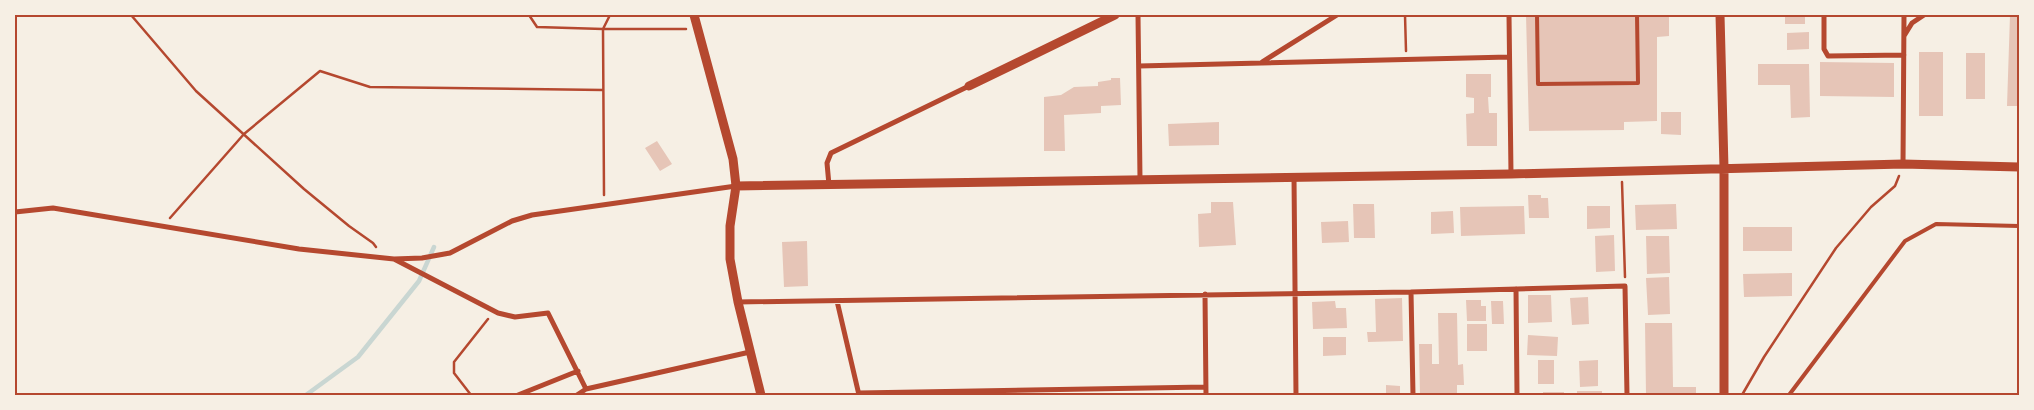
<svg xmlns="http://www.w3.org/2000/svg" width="2034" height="410" font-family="Raleway,sans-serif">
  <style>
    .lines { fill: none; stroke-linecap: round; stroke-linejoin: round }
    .stream { stroke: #c9d6d2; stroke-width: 4.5 }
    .building { fill: #e6c5b7 }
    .path { stroke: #b5482f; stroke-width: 2.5 }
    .service { stroke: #b5482f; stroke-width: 4 }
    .minor { stroke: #b5482f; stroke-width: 5 }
    .tertiary { stroke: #b5482f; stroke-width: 9 }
    .neatline { fill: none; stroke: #b5482f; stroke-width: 2 }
  </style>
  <rect width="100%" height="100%" fill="#f6efe4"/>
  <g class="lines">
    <!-- stream -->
    <path class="stream" d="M306,395L358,357L419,281L434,247"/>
  </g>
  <!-- building -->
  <path class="building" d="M1526,15H1669V36L1657,37V121L1624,122V130L1529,131Z
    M1785,15H1805V24H1785Z
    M2010,15H2019V106H2007Z
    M1809,32V49L1787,50V33Z
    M1919,52H1943V116H1919Z
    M1966,53H1985V99H1966Z
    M1820,62L1894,63V97L1820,96Z
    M1758,64H1809L1810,117L1791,118L1790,85H1758Z
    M1466,74H1491V97H1488L1489,113H1497V146H1467L1466,114L1474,113V98L1466,97Z
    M1111,78H1120L1121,105L1101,106V113L1064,115L1065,151H1044V97L1061,95L1074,87L1098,86V82L1111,80Z
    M1661,112H1681V135L1661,134Z
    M1219,122V145L1169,146L1168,124Z
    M657,141L672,164L660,171L645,148Z
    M1528,195H1541V198H1548L1549,218H1529Z
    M1211,202H1233L1236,245L1199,247L1198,214L1211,213Z
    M1353,204H1374L1375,238H1354Z
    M1676,204L1677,229L1636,230L1635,205Z
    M1524,206L1525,234L1461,236L1460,207Z
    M1587,206H1610V228L1587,229Z
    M1453,211L1454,233L1431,234V212Z
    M1348,221L1349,242L1322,243L1321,222Z
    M1743,227H1792V251H1743Z
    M1614,235L1615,271L1596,272L1595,236Z
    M1646,236H1669L1670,273L1647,274Z
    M807,241L808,286L784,287L782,242Z
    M1792,273V296L1744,297L1743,274Z
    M1669,277L1670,314L1648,315L1646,278Z
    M1528,295H1551L1552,322L1528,323Z
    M1588,297L1589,324L1572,325L1570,298Z
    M1402,298L1403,341L1368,342L1367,332H1376L1375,299Z
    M1466,300H1481V306H1486V321H1467Z
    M1335,301L1336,308H1346L1347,328L1313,329L1312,302Z
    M1491,301H1503L1504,324H1492Z
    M1438,313H1457L1458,365L1463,364L1464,385H1457V395H1420L1419,344H1432V364H1439Z
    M1645,323H1672L1673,387H1696V395H1646Z
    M1467,324H1487V351H1467Z
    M1528,335L1558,337L1557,356L1527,355Z
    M1323,337H1346V355L1323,356Z
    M1538,360H1554V384H1538Z
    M1598,360V386L1580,387L1579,361Z
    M1386,385L1400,386V395H1386Z
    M1577,391H1602V395H1577Z
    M1543,392H1564V395H1543Z"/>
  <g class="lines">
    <!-- path -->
    <path class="path" d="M131,15L196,91L304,189L349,226L373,243L376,247
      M529,15L537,27L603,29H686
      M1405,15L1406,51
      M1622,182L1625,277
      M604,195L603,29L610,15
      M170,218L244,134L320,71L370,87L603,90
      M471,395L454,373V362L488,319
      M1742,395L1764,357L1836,248L1871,207L1895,186L1899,176"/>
    <!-- service -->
    <path class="service" d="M1537,15L1538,84L1638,83L1637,15
      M1789,395L1905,241L1936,224L2019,226"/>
    <!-- minor -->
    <path class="minor" d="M1138,15L1140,179
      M1509,15L1511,174
      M1824,15V49L1828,56L1904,55
      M1904,36L1912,23L1924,15
      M1262,62L1337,15
      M1139,66L1509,57
      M1903,164L1904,15
      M1294,177L1296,395
      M829,185L827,163L831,153L969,86
      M15,212L53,208L299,249L394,259L422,258L450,253L512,221L532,215L736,186
      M394,259L498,313L515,317L548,313L586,389L750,352
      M1516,289L1517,395
      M1411,292L1413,395
      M1205,294L1206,395
      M837,301L859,395
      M738,302L1411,292L1625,286L1627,395
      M859,393L1206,387
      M518,395L578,371
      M577,395L586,389"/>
    <!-- tertiary -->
    <path class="tertiary" d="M694,15L733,159L736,186L730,226V259L738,302L761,395
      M1720,15L1724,168V395
      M969,86L1115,15
      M736,186L1511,174L1903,164L2019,167"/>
  </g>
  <!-- border -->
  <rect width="2034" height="410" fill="none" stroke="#f6efe4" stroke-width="32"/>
  <rect x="16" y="16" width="2002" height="378" class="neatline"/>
</svg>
